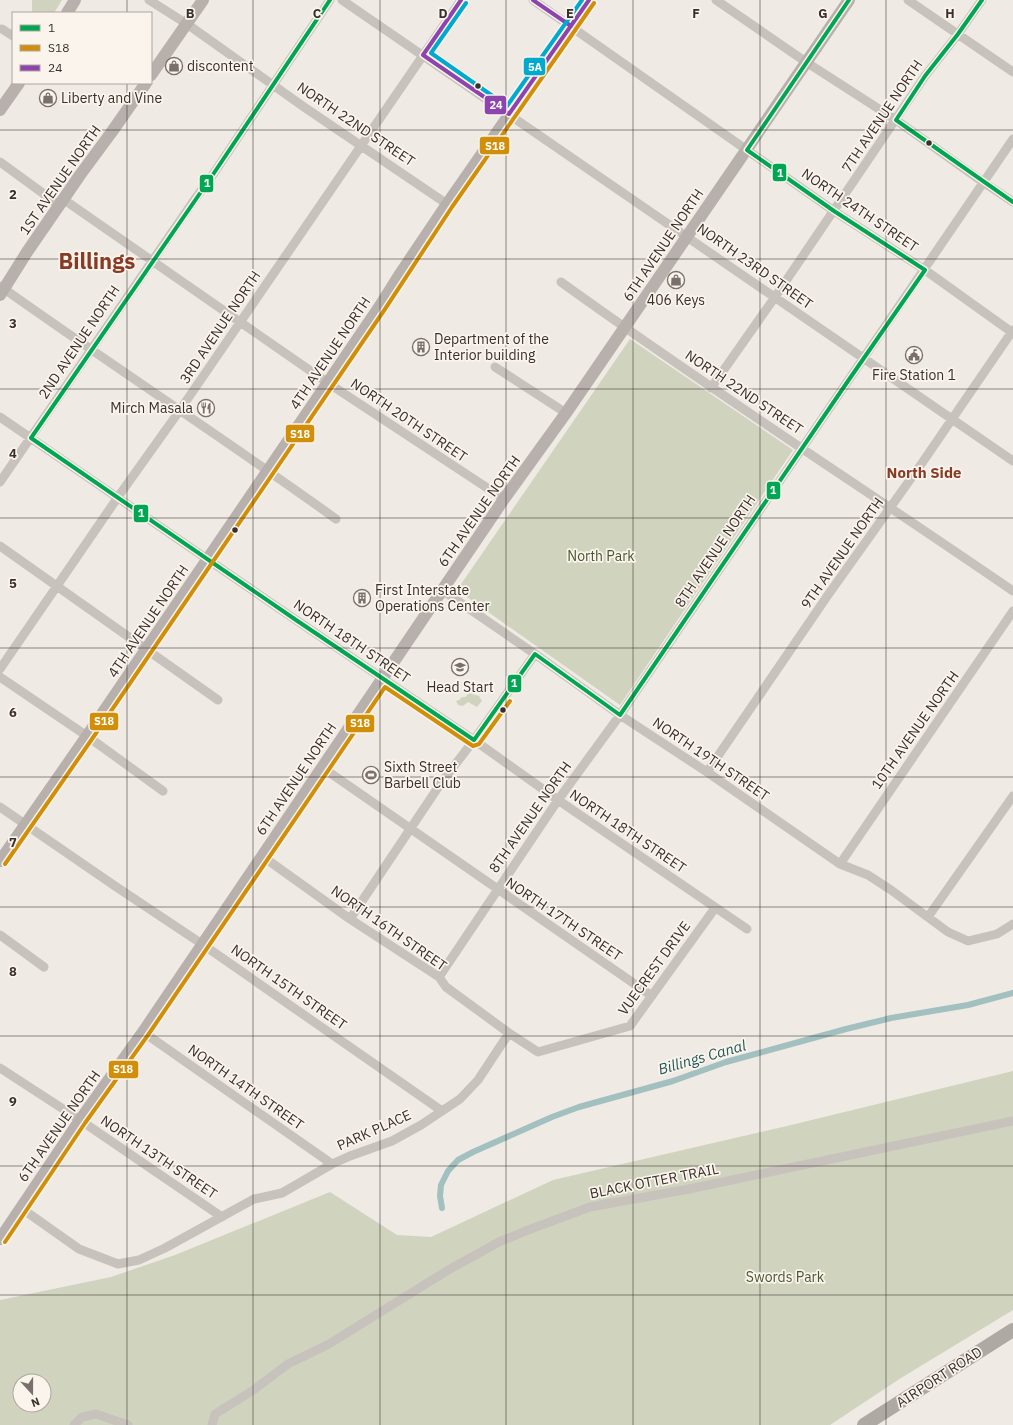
<svg xmlns="http://www.w3.org/2000/svg" width="1013" height="1425" font-family="'IBM Plex Sans',sans-serif">
  <style>
    .green { fill: #d0d4bf; fill-rule: evenodd }
    .lines { fill: none; stroke-linecap: round; stroke-linejoin: round }
    .canal { stroke: #a1c0bf; stroke-width: 6 }
    .minor { stroke: #c8c2bd; stroke-width: 9 }
    .major { stroke: #b7b0ac; stroke-width: 12 }
    .highway { stroke: #aea9a3; stroke-width: 14 }
    .bus-1-casing { stroke: #faf4ed; stroke-width: 7 }
    .bus-2-casing { stroke: #faf4ed; stroke-width: 7 }
    .bus-3-casing { stroke: #faf4ed; stroke-width: 7 }
    .bus-4-casing { stroke: #faf4ed; stroke-width: 7 }
    .bus-1 { stroke: #00a651; stroke-width: 4 }
    .bus-2 { stroke: #d18e09; stroke-width: 4 }
    .bus-3 { stroke: #8e44ad; stroke-width: 4 }
    .bus-4 { stroke: #00a9ce; stroke-width: 4 }
    .grid { fill: none; stroke: #392f2b; stroke-width: 1; stroke-opacity: 0.55 }
    .bus-dot { fill: #392f2b; stroke: #faf4ed; stroke-width: 1.5 }
    .labels { text-anchor: middle; dominant-baseline: central; stroke-width: 3.5; stroke-linejoin: round; paint-order: stroke }
    .poi-label { font-size: 14px; fill: #392f2b; stroke: #faf4ed; text-anchor: start }
    .street-label { font-size: 14px; fill: #392f2b; stroke: #faf4ed }
    .park-label { font-size: 14px; fill: #49572f; stroke: #faf4ed }
    .neighbourhood-label { font-size: 15px; font-weight: bold; fill: #873b25; stroke: #faf4ed }
    .water-label { font-size: 15px; font-style: italic; fill: #21585a; stroke: #faf4ed }
    .town-label { font-size: 22px; font-weight: bold; fill: #873b25; stroke: #faf4ed }
    .grid-label { font-size: 13px; text-anchor: middle; font-weight: bold; fill: #392f2b; stroke: #faf4ed; stroke-width: 3.5; stroke-linejoin: round; paint-order: stroke }
    .line-badge { stroke: #faf4ed; stroke-width: 1.5 }
    .badge-label { font-size: 11px; text-anchor: middle; font-weight: bold; fill: #fff }
  </style>
  <rect width="100%" height="100%" fill="#efeae4"/>
  <!-- green -->
  <path class="green" d="M32,0H62L54,13H32Z
    M630,339L793,450L620,705L457,590Z
    M469,693L479,696L482,701L477,707L468,702L463,706L458,705L456,701L459,700L462,697H465Z
    M1013,1071V1310L901,1378L830,1425H0V1300L111,1277L175,1255L330,1192L397,1235L431,1237L553,1180L787,1126ZM20,1381H44V1405H20Z"/>
  <g class="lines">
    <!-- canal -->
    <path class="canal" d="M442,1208L440,1196L441,1185L448,1171L458,1160L473,1152L552,1117L579,1107L673,1081L726,1062L846,1029L891,1018L968,1005L1013,993"/>
    <!-- minor -->
    <path class="minor" d="M149,0L187,24L304,107L447,204
      M342,0L1013,461
      M533,0L834,211L925,270L1013,333
      M716,0L806,62L896,120L983,182L1013,202
      M908,0L1013,72
      M2,29L13,36
      M0,162L59,205
      M63,199L328,383L504,499
      M561,282C709,389 863,488 1013,591
      M0,286C111,365 225,439 336,519
      M495,367L566,413
      M711,388L775,297L925,76L958,34L982,0
      M0,417L296,620L474,740L558,800L747,929
      M0,482L195,199L214,173L330,0
      M0,546L218,700
      M442,590L535,654L620,715L707,772L840,864L868,875L891,890L948,932L968,941L997,934L1013,924
      M0,669L118,497L180,410L461,0
      M0,677L87,736L163,791
      M323,768L652,996
      M707,772L828,595L922,463L1013,330
      M0,807L115,886L202,944L442,1111
      M262,856L350,919L439,977L446,987L509,1033L538,1052L630,1026L715,908
      M840,864L1013,611
      M928,917L1013,796
      M350,919L441,783L474,740L535,654
      M0,935L44,967
      M439,977L558,800L620,715L1013,139
      M143,1032L332,1164
      M0,1068L80,1120L222,1217
      M21,1208L79,1249L118,1264L139,1260L165,1248L254,1199L282,1193L332,1164L350,1156L392,1141L421,1125L460,1099L478,1080L509,1033
      M74,1425L82,1417L96,1414L128,1425
      M212,1425L215,1414L252,1391L288,1364L329,1344L450,1269L499,1242L528,1230L590,1207L689,1189L1013,1121"/>
    <!-- major -->
    <path class="major" d="M67,13L75,0
      M151,75L203,0
      M0,110L19,83
      M0,295L27,252L80,175L111,133L146,83
      M0,861L87,736L380,306L400,274L447,204L589,0
      M0,1239L80,1120L143,1032L504,499L566,413L849,0"/>
    <!-- highway -->
    <path class="highway" d="M864,1425L1013,1330"/>
    <!-- bus-1 casing -->
    <g class="bus-1-casing">
      <path id="bus-1" d="M330,0L214,173L31,438L296,620L474,740L535,654L620,715L848,381L925,270L834,211L747,150L849,0
        M982,0L958,34L925,76L896,120L1013,202"/>
    </g>
    <!-- bus-2 casing -->
    <g class="bus-2-casing">
      <path id="bus-2" d="M5,864L92,739L385,309L452,207L594,3
        M5,1242L85,1123L148,1035L385,687L473,746L479,744L510,701"/>
    </g>
    <!-- bus-3 casing -->
    <g class="bus-3-casing">
      <path id="bus-3" d="M461,0L423,55L509,114L589,0
        M533,0L571,26"/>
    </g>
    <!-- bus-4 casing -->
    <g class="bus-4-casing">
      <path id="bus-4" d="M466,3L431,53L507,106L582,0"/>
    </g>
    <!-- bus-1 -->
    <use href="#bus-1" class="bus-1"/>
    <!-- bus-2 -->
    <use href="#bus-2" class="bus-2"/>
    <!-- bus-3 -->
    <use href="#bus-3" class="bus-3"/>
    <!-- bus-4 -->
    <use href="#bus-4" class="bus-4"/>
  </g>
  <!-- grid -->
  <path class="grid" d="M127,0V13M253,0V1425M380,0V1425M506,0V1425M633,0V1425M760,0V1425M886,0V1425M127,83V1425M0,130H1013M0,259H1013M0,389H1013M0,518H1013M0,648H1013M0,777H1013M0,907H1013M0,1036H1013M0,1166H1013M0,1295H1013"/>
  <!-- icons -->
  <defs>
    <g id="shop-ring" transform="scale(0.9)"><circle r="9.5" fill="#faf4ed" stroke="#79706c" stroke-width="1.5"/><path d="M-5-2.5h2.3a2.7 3.5 0 0 1 5.4 0H5L5.5 6h-11ZM-1.5-2.5h3a1.5 2.3 0 0 0-3 0Z" fill="#79706c"/></g>
    <g id="building-ring" transform="scale(0.9)"><circle r="9.5" fill="#faf4ed" stroke="#79706c" stroke-width="1.5"/><path d="M-4-6H4V6H1V3H-1V6H-4ZM-2.5-4.3h1.7v1.8h-1.7ZM.8-4.3h1.7v1.8H.8ZM-2.5-1h1.7V.8h-1.7ZM.8-1h1.7V.8H.8Z" fill="#79706c"/></g>
    <g id="civic-ring" transform="scale(0.9)"><circle r="9.5" fill="#faf4ed" stroke="#79706c" stroke-width="1.5"/><path d="M-.6-6.5H3V-4.5H.6V-3L4-1V1h2V6H-6V1h2V-1L-.6-3ZM-1.2 2.5V6h2.4V2.5Z" fill="#79706c"/></g>
    <g id="restaurant-ring" transform="scale(0.9)"><circle r="9.5" fill="#faf4ed" stroke="#79706c" stroke-width="1.5"/><path d="M-5-6h1v4h1v-4h1v4h1v-4h1v5L-1.5 .5V6h-2V.5L-5-1ZM5-6V6H3V1.5H1.5Q1.5-4 5-6Z" fill="#79706c"/></g>
    <g id="school-ring" transform="scale(0.9)"><circle r="9.5" fill="#faf4ed" stroke="#79706c" stroke-width="1.5"/><path d="M0-5L7-2L0 1L-7-2ZM-4 1L0 2.5L4 1V4Q0 6-4 4Z" fill="#79706c"/></g>
    <g id="stadium-ring" transform="scale(0.9)"><circle r="9.5" fill="#faf4ed" stroke="#79706c" stroke-width="1.5"/><path d="M0-5a6.5 5 0 1 0 0 10a6.5 5 0 1 0 0-10ZM-3.5-1.8h7v3.6h-7Z" fill="#79706c"/></g>
  </defs>
  <g fill-rule="evenodd">
    <use href="#shop-ring" x="174" y="66"/>
    <use href="#shop-ring" x="48" y="98"/>
    <use href="#shop-ring" x="676" y="280"/>
    <use href="#building-ring" x="421" y="347"/>
    <use href="#civic-ring" x="914" y="355"/>
    <use href="#restaurant-ring" x="206" y="408"/>
    <use href="#building-ring" x="362" y="598"/>
    <use href="#school-ring" x="460" y="667"/>
    <use href="#stadium-ring" x="371" y="775"/>
  </g>
  <!-- markers -->
  <g class="bus-dot">
    <circle cx="478" cy="86" r="3.5"/>
    <circle cx="929" cy="143" r="3.5"/>
    <circle cx="235" cy="530" r="3.5"/>
    <circle cx="503" cy="710" r="3.5"/>
  </g>
  <g class="labels">
    <!-- poi labels -->
    <g class="poi-label">
      <text x="187" y="66">discontent</text>
      <text x="61" y="98">Liberty and Vine</text>
      <text x="676" y="300" text-anchor="middle">406 Keys</text>
      <text x="434" y="339">Department of the<tspan x="434" dy="16">Interior building</tspan></text>
      <text x="914" y="375" text-anchor="middle">Fire Station 1</text>
      <text x="193" y="408" text-anchor="end">Mirch Masala</text>
      <text x="375" y="590">First Interstate<tspan x="375" dy="16">Operations Center</tspan></text>
      <text x="460" y="687" text-anchor="middle">Head Start</text>
      <text x="384" y="767">Sixth Street<tspan x="384" dy="16">Barbell Club</tspan></text>
    </g>
    <!-- street labels -->
    <g class="street-label">
      <text transform="translate(882 116) rotate(-56)">7TH AVENUE NORTH</text>
      <text transform="translate(356 124) rotate(34)">NORTH 22ND STREET</text>
      <text transform="translate(60 180) rotate(-55)">1ST AVENUE NORTH</text>
      <text transform="translate(860 210) rotate(34)">NORTH 24TH STREET</text>
      <text transform="translate(663 245) rotate(-56)">6TH AVENUE NORTH</text>
      <text transform="translate(755 266) rotate(35)">NORTH 23RD STREET</text>
      <text transform="translate(220 327) rotate(-56)">3RD AVENUE NORTH</text>
      <text transform="translate(79 342) rotate(-56)">2ND AVENUE NORTH</text>
      <text transform="translate(330 353) rotate(-56)">4TH AVENUE NORTH</text>
      <text transform="translate(744 392) rotate(34)">NORTH 22ND STREET</text>
      <text transform="translate(409 420) rotate(34)">NORTH 20TH STREET</text>
      <text transform="translate(479 511) rotate(-55)">6TH AVENUE NORTH</text>
      <text transform="translate(715 551) rotate(-56)">8TH AVENUE NORTH</text>
      <text transform="translate(842 553) rotate(-55)">9TH AVENUE NORTH</text>
      <text transform="translate(148 621) rotate(-56)">4TH AVENUE NORTH</text>
      <text transform="translate(352 641) rotate(34)">NORTH 18TH STREET</text>
      <text transform="translate(915 730) rotate(-55)">10TH AVENUE NORTH</text>
      <text transform="translate(711 759) rotate(34)">NORTH 19TH STREET</text>
      <text transform="translate(296 779) rotate(-56)">6TH AVENUE NORTH</text>
      <text transform="translate(530 817) rotate(-55)">8TH AVENUE NORTH</text>
      <text transform="translate(628 831) rotate(34)">NORTH 18TH STREET</text>
      <text transform="translate(564 919) rotate(34)">NORTH 17TH STREET</text>
      <text transform="translate(389 928) rotate(35)">NORTH 16TH STREET</text>
      <text transform="translate(654 968) rotate(-54)">VUECREST DRIVE</text>
      <text transform="translate(289 987) rotate(35)">NORTH 15TH STREET</text>
      <text transform="translate(246 1087) rotate(35)">NORTH 14TH STREET</text>
      <text transform="translate(59 1126) rotate(-55)">6TH AVENUE NORTH</text>
      <text transform="translate(374 1130) rotate(-24)">PARK PLACE</text>
      <text transform="translate(159 1157) rotate(34)">NORTH 13TH STREET</text>
      <text transform="translate(654 1181) rotate(-11)">BLACK OTTER TRAIL</text>
      <text transform="translate(939 1377) rotate(-33)">AIRPORT ROAD</text>
    </g>
    <!-- park labels -->
    <g class="park-label">
      <text x="601" y="556">North Park</text>
      <text x="785" y="1277">Swords Park</text>
    </g>
    <!-- neighbourhood labels -->
    <g class="neighbourhood-label">
      <text x="924" y="472">North Side</text>
    </g>
    <!-- water labels -->
    <g class="water-label">
      <text transform="translate(702 1057) rotate(-16)">Billings Canal</text>
    </g>
    <!-- town labels -->
    <g class="town-label">
      <text x="97" y="260">Billings</text>
    </g>
  </g>
  <g class="grid-label">
    <text x="190" y="18">B</text>
    <text x="317" y="18">C</text>
    <text x="443" y="18">D</text>
    <text x="570" y="18">E</text>
    <text x="696" y="18">F</text>
    <text x="823" y="18">G</text>
    <text x="950" y="18">H</text>
    <text x="13" y="199">2</text>
    <text x="13" y="328">3</text>
    <text x="13" y="458">4</text>
    <text x="13" y="588">5</text>
    <text x="13" y="717">6</text>
    <text x="13" y="847">7</text>
    <text x="13" y="976">8</text>
    <text x="13" y="1106">9</text>
  </g>
  <g class="line-badge">
    <rect x="523" y="57" width="23" height="19" rx="4" fill="#00a9ce"/>
    <rect x="484" y="95" width="23" height="20" rx="4" fill="#8e44ad"/>
    <rect x="479" y="136" width="31" height="19" rx="4" fill="#d18e09"/>
    <rect x="772" y="163" width="15" height="19" rx="4" fill="#00a651"/>
    <rect x="199" y="174" width="15" height="19" rx="4" fill="#00a651"/>
    <rect x="285" y="424" width="30" height="19" rx="4" fill="#d18e09"/>
    <rect x="766" y="481" width="15" height="19" rx="4" fill="#00a651"/>
    <rect x="133" y="504" width="16" height="19" rx="4" fill="#00a651"/>
    <rect x="507" y="674" width="15" height="19" rx="4" fill="#00a651"/>
    <rect x="89" y="712" width="30" height="19" rx="4" fill="#d18e09"/>
    <rect x="345" y="714" width="30" height="19" rx="4" fill="#d18e09"/>
    <rect x="108" y="1060" width="31" height="19" rx="4" fill="#d18e09"/>
  </g>
  <g class="badge-label">
    <text x="535" y="71">5A</text>
    <text x="496" y="109">24</text>
    <text x="495" y="150">S18</text>
    <text x="780" y="177">1</text>
    <text x="207" y="187">1</text>
    <text x="300" y="438">S18</text>
    <text x="773" y="494">1</text>
    <text x="141" y="517">1</text>
    <text x="514" y="687">1</text>
    <text x="104" y="725">S18</text>
    <text x="360" y="727">S18</text>
    <text x="123" y="1073">S18</text>
  </g>
  <!-- legend -->
  <rect x="12" y="12" width="140" height="72" fill="#faf4ed" stroke="#ada59f"/>
  <rect x="20" y="25" width="20" height="6" fill="#00a651" stroke="#ada59f"/>
  <text x="48" y="32" font-size="12" fill="#392f2b">1</text>
  <rect x="20" y="45" width="20" height="6" fill="#d18e09" stroke="#ada59f"/>
  <text x="48" y="52" font-size="12" fill="#392f2b">S18</text>
  <rect x="20" y="65" width="20" height="6" fill="#8e44ad" stroke="#ada59f"/>
  <text x="48" y="72" font-size="12" fill="#392f2b">24</text>
  <!-- north arrow -->
  <g transform="translate(32 1393) rotate(159)"><circle r="19" fill="#faf4ed" stroke="#ada59f"/>
  <path d="M0-3L7 15L0 10L-7 15Z" fill="#79706c"/>
  <text y="-6" font-size="11" font-weight="bold" text-anchor="middle" fill="#392f2b">N</text>
  </g>
</svg>
